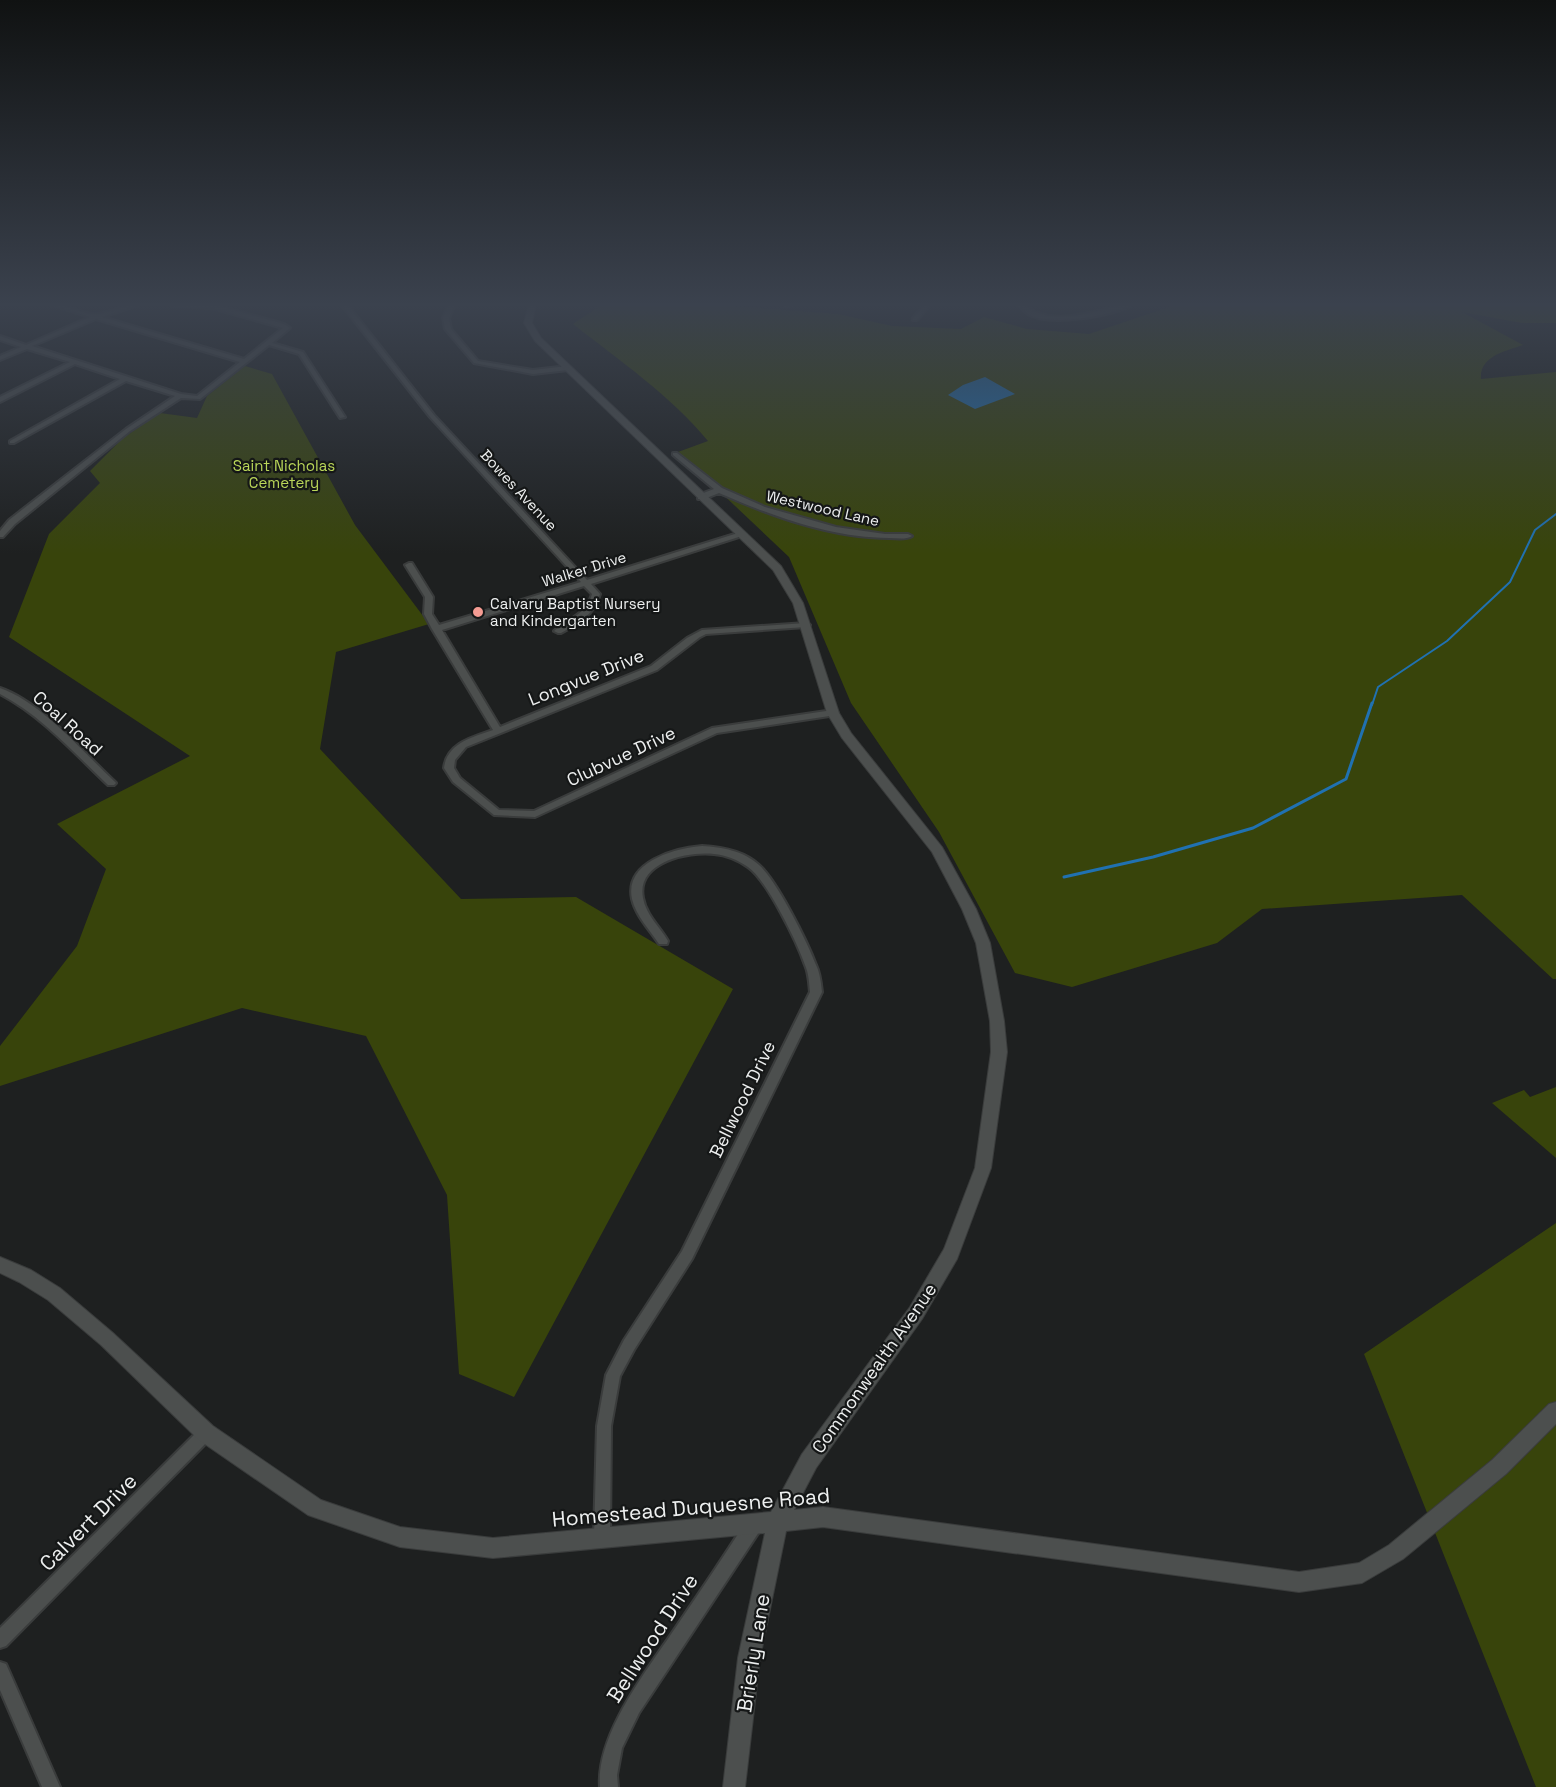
<svg xmlns="http://www.w3.org/2000/svg" width="1556" height="1787" font-family="'Space Grotesk',sans-serif">
  <style>
    .green { fill: #38440b }
    .water { fill: #2071b1 }
    .lines { fill: none; stroke-linecap: round; stroke-linejoin: round }
    .stream-far1 { stroke: #2071b1; stroke-width: 2 }
    .stream { stroke: #2071b1; stroke-width: 3 }
    .minor-casing { stroke: #3a3c3c; stroke-width: 4 }
    .tertiary-casing { stroke: #3a3c3c; stroke-width: 2 }
    .minor { fill: #4c4f4e; fill-rule: evenodd }
    .tertiary { fill: #4c4f4e; fill-rule: evenodd }
    .poi-dot { fill: #f59c93; stroke: #151717; stroke-width: 2 }
    .labels { text-anchor: middle; dominant-baseline: central; stroke-width: 4.5; stroke-linejoin: round; paint-order: stroke }
    .far-park-label { font-size: 15px; fill: #bad659; stroke: #151717 }
    .far-street-label { font-size: 15px; fill: #edefef; stroke: #151717 }
    .far-poi-label { font-size: 15px; fill: #edefef; stroke: #151717; text-anchor: start }
    .street-label { font-size: 18px; fill: #edefef; stroke: #151717 }
    .near-street-label { font-size: 21px; fill: #edefef; stroke: #151717 }
  </style>
  <rect width="100%" height="100%" fill="#1e2020"/>
  <!-- green -->
  <path class="green" d="M603,304H707L838,314L892,326L961,329L984,317L1027,329L1089,334L1178,304H1556V323H1522L1462,312L1523,345C1506,351 1479,356 1481,379L1556,372V979H1553L1462,895L1262,909L1217,943L1072,987L1015,973L939,832L851,703L789,557L678,452L708,441C670,395 620,361 573,324Z
    M245,366L272,374L355,525L429,624L336,652L320,749L461,899L576,897L733,989L514,1397L459,1374L447,1195L366,1036L242,1008L0,1086V1046L77,946L106,869L57,824L190,756L9,637L49,534L100,483L90,471L123,438L160,413L197,418L207,396Z
    M1556,1087V1158L1492,1103L1524,1090L1530,1097Z
    M1556,1223V1787H1536L1364,1354Z"/>
  <!-- water -->
  <path class="water" d="M985,377L1015,394L975,409L948,395L963,385Z"/>
  <g class="lines">
    <!-- stream-far1 -->
    <path class="stream-far1" d="M1372,705L1378,687L1447,641L1510,582L1535,530L1556,514"/>
    <!-- stream -->
    <path class="stream" d="M1064,877L1153,857L1253,828L1346,779L1372,703"/>
    <!-- minor casing -->
    <g class="minor-casing">
      <path id="minor" d="M50,304C66,303 84,316 98,314C113,312 125,304 141,304L102,317L244,359L283,328L212,308L174,306L171,304H212L284,324L290,328L272,343L303,352L345,417L340,418L299,354L269,345L200,399L181,398L130,431L15,524L3,537H0V531L9,520L126,429L175,396L126,381L14,443H10V441L120,379L75,364L0,402V397L70,362L27,349L0,360V356L21,347L0,340V336L26,345L90,317ZM96,319L240,362L197,396L181,394L32,346Z
        M341,304H347L434,415L587,580L738,533L745,535L591,584L600,594C594,615 579,623 561,633H558L554,631C569,618 586,615 592,594L584,586L442,630L500,727L651,666L687,638L702,630L806,623L810,625L806,627L706,634L700,637L657,670L466,747L455,760L454,768L460,778L499,810L534,811L712,728L833,710L836,711L838,713L836,715L717,733L535,817L494,815L453,782L444,768C447,743 473,737 493,730L432,629L424,614L425,597L405,565L409,563H412L433,597L432,614L439,625L581,582L430,417Z
        M449,304H455L449,318L451,329L478,361L533,370L568,366L571,368L568,370L533,374L474,363L445,329L443,318Z
        M788,304H795L785,307V305Z
        M925,304H931L917,320H913V318Z
        M1017,304H1023C1046,324 1079,316 1106,309C1115,307 1124,304 1134,304C1112,316 1050,327 1028,314C1024,311 1020,307 1017,304Z
        M673,453H677L722,488L765,507L836,527L885,534H908L912,536C906,540 897,538 889,538C831,538 772,516 719,493L704,499H698V495L714,489L673,455Z
        M0,688C41,702 83,752 114,781L116,783L114,785H108C74,753 42,716 0,694Z
        M702,846C722,847 744,851 759,865C777,881 807,941 816,965C820,973 821,983 822,992L692,1259L634,1350L620,1376L611,1426L610,1537L608,1543L602,1545L596,1543L594,1537L597,1426L606,1375L624,1340L682,1251L810,992C809,983 809,974 805,965C797,942 767,880 748,867C738,860 726,855 714,854C688,851 636,862 643,898C646,915 660,927 668,941L667,944H659C650,930 636,916 632,899C624,862 675,848 702,846Z
        M206,1426L211,1428L213,1433L211,1438L6,1646L0,1648V1628L201,1428Z
        M755,1515L761,1517L763,1523L761,1529L639,1713L622,1748L617,1775L618,1787H600C596,1733 649,1668 678,1624C702,1589 726,1553 749,1517Z
        M0,1662L6,1664L60,1787H42L0,1690Z"/>
    </g>
    <!-- tertiary casing -->
    <g class="tertiary-casing">
      <path id="tertiary" d="M529,304H536L532,323L541,338L781,566L803,603L839,713L851,733L942,847L976,909L990,943L1004,1021L1007,1052L991,1168L957,1259L922,1319L816,1468L794,1510L823,1507L1299,1572L1359,1563L1389,1545L1492,1460L1549,1404L1556,1402V1424L1506,1474L1403,1559L1362,1583L1299,1592L823,1527L786,1531L760,1658L745,1787H723L738,1658L765,1533L493,1558L400,1547L308,1515L199,1440L101,1345L48,1300L19,1282L0,1273V1257L31,1270L60,1288L113,1333L213,1426L321,1500L400,1527L493,1538L771,1512L802,1454L910,1307L944,1249L975,1168L991,1052L990,1021L976,943L962,909L932,852L842,738L827,713L793,603L773,570L535,341L524,323Z"/>
    </g>
    <!-- minor -->
    <use href="#minor" class="minor"/>
    <!-- tertiary -->
    <use href="#tertiary" class="tertiary"/>
  </g>
  <!-- sky -->
  <linearGradient id="sky" x2="0" y2="1"><stop stop-color="#101212"/><stop offset="0.55" stop-color="#3b424e"/><stop offset="1" stop-color="#3b424e" stop-opacity="0"/></linearGradient>
  <rect width="1556" height="554" fill="url(#sky)"/>
  <!-- markers -->
  <circle class="poi-dot" cx="478" cy="612" r="6"/>
  <g class="labels">
    <!-- far-park labels -->
    <g class="far-park-label">
      <text x="284" y="465">Saint Nicholas<tspan x="284" dy="17">Cemetery</tspan></text>
    </g>
    <!-- far-street labels -->
    <g class="far-street-label">
      <text transform="translate(519 490) rotate(47)">Bowes Avenue</text>
      <text transform="translate(823 508) rotate(13)">Westwood Lane</text>
      <text transform="translate(584 569) rotate(-17)">Walker Drive</text>
    </g>
    <!-- far-poi labels -->
    <g class="far-poi-label">
      <text x="490" y="603">Calvary Baptist Nursery<tspan x="490" dy="17">and Kindergarten</tspan></text>
    </g>
    <!-- street labels -->
    <g class="street-label">
      <text transform="translate(586 677) rotate(-22)">Longvue Drive</text>
      <text transform="translate(68 723) rotate(42)">Coal Road</text>
      <text transform="translate(621 756) rotate(-25)">Clubvue Drive</text>
      <text transform="translate(742 1099) rotate(-64)">Bellwood Drive</text>
      <text transform="translate(874 1368) rotate(-55)">Commonwealth Avenue</text>
    </g>
    <!-- near-street labels -->
    <g class="near-street-label">
      <text transform="translate(691 1507) rotate(-5)">Homestead Duquesne Road</text>
      <text transform="translate(88 1522) rotate(-45)">Calvert Drive</text>
      <text transform="translate(652 1638) rotate(-57)">Bellwood Drive</text>
      <text transform="translate(753 1653) rotate(-81)">Brierly Lane</text>
    </g>
  </g>
</svg>
